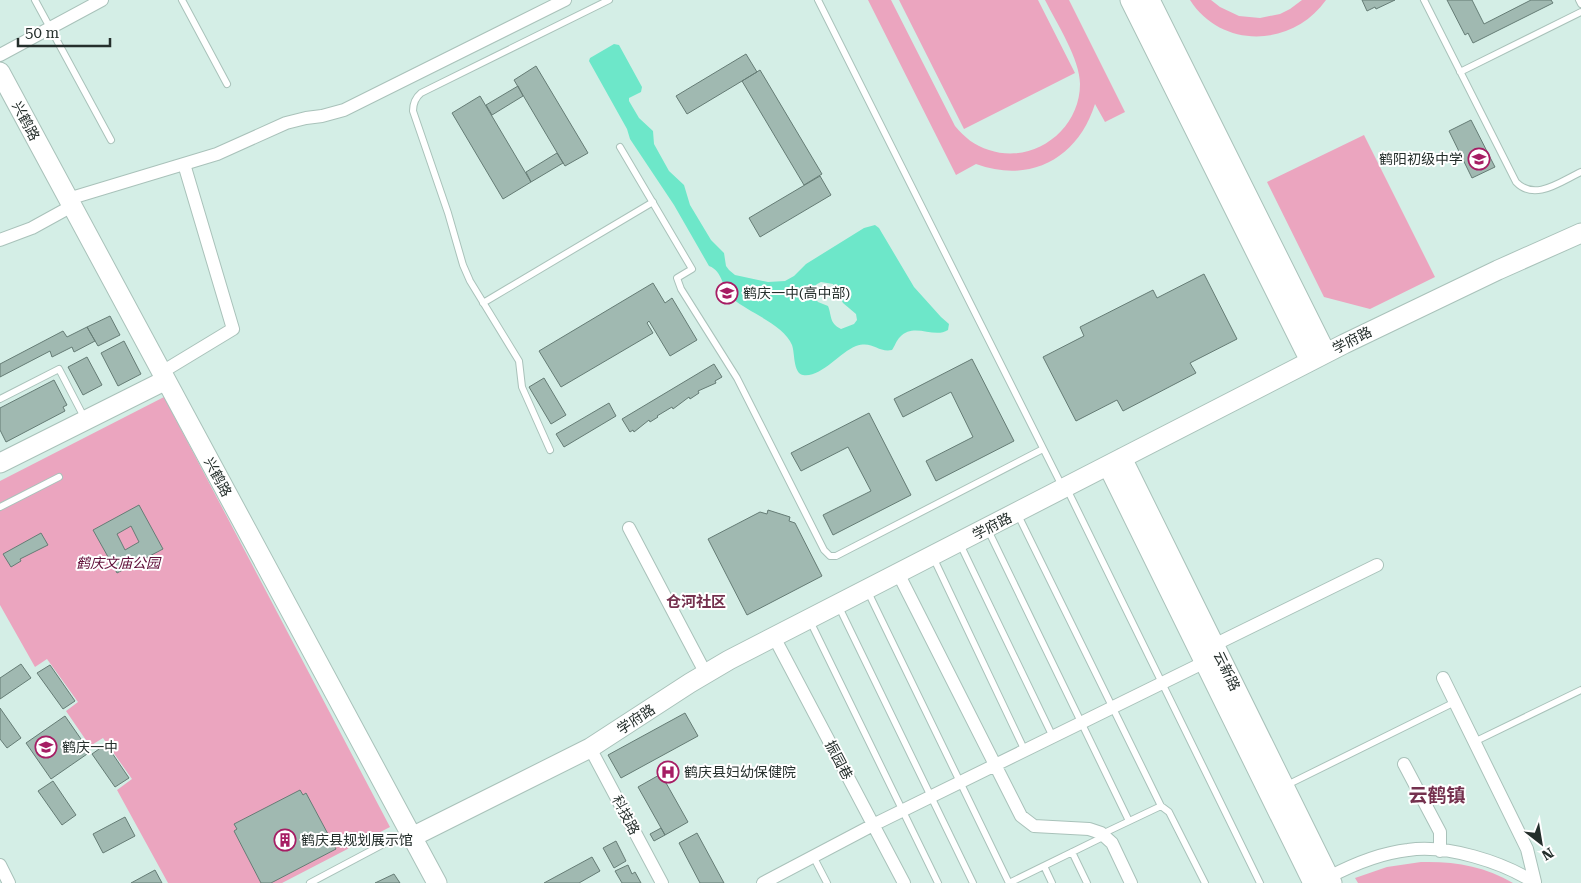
<svg xmlns="http://www.w3.org/2000/svg" width="1581" height="883" font-family="'Roboto Serif','Noto Sans SC',serif">
  <style>
    .green { fill: #eba5bf }
    .water { fill: #6de7c9; fill-rule: evenodd }
    .building { fill: #a0b9b1; stroke: #657c75; fill-rule: evenodd }
    .lines { fill: none; stroke-linecap: round; stroke-linejoin: round }
    .lane-casing { stroke: #a9c2ba; stroke-width: 8 }
    .street-casing { stroke: #a9c2ba; stroke-width: 14 }
    .secondary-casing { stroke: #a9c2ba; stroke-width: 21 }
    .lane { stroke: #fff; stroke-width: 6 }
    .street { stroke: #fff; stroke-width: 12 }
    .secondary { stroke: #fff; stroke-width: 19 }
    .labels { text-anchor: middle; dominant-baseline: central; stroke-width: 4; stroke-linejoin: round; paint-order: stroke }
    .street-label { font-size: 14px; fill: #252f2c; stroke: #fff }
    .poi-label { font-size: 14px; fill: #252f2c; stroke: #fff; text-anchor: start }
    .park-label { font-size: 14px; font-style: italic; fill: #5e0c37; stroke: #fff }
    .neighbourhood-label { font-size: 15px; font-weight: bold; fill: #74314e; stroke: #fff }
    .district-label { font-size: 19px; font-weight: bold; fill: #74314e; stroke: #fff }
  </style>
  <rect width="100%" height="100%" fill="#d4eee6"/>
  <!-- green -->
  <path class="green" d="M868,0H891L955,126C964,137 975,146 989,150C1032,165 1080,131 1080,84C1080,59 1057,24 1045,0H1069L1125,112L1105,122L1095,104C1078,158 1031,184 976,164L956,175Z
    M899,0H1038L1075,73L964,129Z
    M1190,0H1211L1220,7L1239,16L1260,18L1280,14L1290,9L1302,0H1326C1293,47 1222,50 1190,0Z
    M1364,135L1435,277L1370,309L1324,297L1267,182Z
    M164,397L390,827L282,883H168L117,790L132,779L103,738L90,746L66,711L78,702L47,659L35,667L0,605V481Z
    M1421,862C1453,861 1485,866 1513,883H1358L1355,878L1387,867Z"/>
  <!-- water -->
  <path class="water" d="M614,44L619,45L642,87L641,92L629,98V101L639,118L653,131L654,144L669,171L684,185L690,205L711,240L724,253L726,266L729,270L735,275L768,282L785,281L794,276L806,264L864,228L875,225L879,228L914,287L941,317L949,324L948,330C934,339 914,322 900,337C896,341 895,346 892,350C878,353 873,340 856,346C840,352 821,378 803,375C793,373 795,353 792,345C784,325 750,313 733,299C722,289 723,271 709,266L674,205L630,139L627,129L589,61L590,58ZM821,282L833,284L843,303L856,314L857,320L854,324L841,329C829,323 832,316 828,306L818,302L813,296C813,288 814,285 821,282Z"/>
  <!-- building -->
  <path class="building" d="M1362,0H1395L1376,9L1375,7L1367,11Z
    M1447,0H1472L1484,24L1531,0H1551L1553,3L1473,43L1468,33L1465,35Z
    M746,54L757,72L687,114L676,96Z
    M536,66L588,153L565,166L514,80Z
    M760,70L822,174L804,185L742,81Z
    M518,86L523,96L492,115L486,105Z
    M480,96L531,182L503,199L452,113Z
    M1471,120L1495,167L1472,178L1449,131Z
    M557,153L563,163L531,182L526,172Z
    M820,176L831,195L760,237L749,218Z
    M1204,274L1237,339L1190,363L1196,373L1123,411L1117,400L1076,421L1043,357L1084,336L1080,327L1153,290L1157,298Z
    M653,283L665,303L672,298L697,340L670,356L649,321L647,323L653,333L561,387L539,351Z
    M110,316L120,335L98,346L87,327Z
    M87,327L95,341L74,352L72,347L52,357L50,351L0,377V364L63,331L67,337Z
    M124,341L141,374L118,386L101,353Z
    M87,357L102,385L83,395L68,367Z
    M972,359L1014,441L936,481L926,461L973,437L951,392L903,417L894,399Z
    M714,364L722,377L715,381L716,383L698,391L699,393L690,399L689,397L673,409L672,407L657,416L658,417L650,422L649,420L634,432L633,430L630,432L622,419Z
    M544,378L566,415L551,424L529,387Z
    M54,380L67,405L63,407L65,411L6,442L0,430V408Z
    M609,403L616,416L564,447L556,434Z
    M869,413L911,495L833,535L823,515L871,491L848,447L801,471L791,453Z
    M139,505L163,549L117,573L93,530ZM131,526L139,542L125,550L117,534Z
    M768,510L790,517L789,521L795,523L822,576L747,615L708,539L760,512L767,514Z
    M41,533L48,545L20,559L21,561L11,567L3,554Z
    M21,664L31,678L0,699V678Z
    M50,665L75,701L63,709L37,673Z
    M0,708L21,738L7,748L0,739Z
    M685,713L698,736L621,778L608,755Z
    M65,716L90,752L51,779L26,743Z
    M106,744L129,778L115,787L92,754Z
    M661,774L688,822L665,835L638,787Z
    M53,781L76,815L62,825L38,791Z
    M300,790L303,795L306,793L336,849L271,883H261L234,831L237,829L234,824Z
    M125,817L135,836L103,853L93,834Z
    M661,828L665,835L654,841L650,834Z
    M697,833L724,883H700L679,843Z
    M616,841L626,861L614,868L603,848Z
    M592,857L600,871L579,883H544Z
    M628,865L632,874L635,872L641,883H622L615,871Z
    M155,870L162,883H131Z
    M394,874L400,883H375Z"/>
  <g class="lines">
    <!-- lane casing -->
    <g class="lane-casing">
      <path id="lane" d="M35,0L111,140
        M182,0L227,84
        M818,0L1063,488
        M1424,0L1516,182C1535,202 1561,181 1581,172
        M1579,0L1581,4
        M1460,72L1581,12
        M620,147L692,269L677,278L681,289L737,378L824,550L830,556H836L1043,449
        M483,303L653,202
        M0,399L59,369L85,419
        M550,450L522,387L519,361L470,281L463,265L448,213L413,111C413,103 415,98 421,93L609,0
        M1067,489L1260,883
        M0,507L59,477
        M1017,513L1161,806L1169,812L1205,883
        M988,530L1129,821
        M960,544L1053,737
        M933,557L1025,751
        M868,592L1009,883
        M838,605L973,883
        M810,621L938,883
        M1474,742L1581,690
        M1285,786L1455,702
        M1102,834L1161,806
        M1072,852L1087,883
        M813,856L827,883
        M1044,866L1052,883
        M310,883L408,831
        M1009,883L1105,836"/>
    </g>
    <!-- street casing -->
    <g class="street-casing">
      <path id="street" d="M0,55L102,0
        M68,199L217,154L286,123L306,118L322,116L344,110L565,0
        M0,240L32,228L72,206
        M162,372L233,329L184,164
        M629,528L706,674
        M898,573L1021,816L1034,826L1089,829L1101,833L1112,843L1131,883
        M774,637L904,883
        M1214,645L1377,565
        M1443,678L1527,849L1535,882
        M590,748L662,883
        M1404,764L1440,832V851
        M0,865L9,883
        M1329,877C1354,864 1380,853 1408,850C1446,844 1503,862 1535,883
        M763,883L873,825L1205,662"/>
    </g>
    <!-- secondary casing -->
    <g class="secondary-casing">
      <path id="secondary" d="M1130,0L1310,361
        M1150,0L1326,353
        M0,72L437,883
        M1122,458L1332,883
        M0,463L166,380
        M1108,466L1313,883
        M412,837L590,748L690,683L729,660L1344,344L1498,270L1581,233"/>
    </g>
    <!-- lane -->
    <use href="#lane" class="lane"/>
    <!-- street -->
    <use href="#street" class="street"/>
    <!-- secondary -->
    <use href="#secondary" class="secondary"/>
  </g>
  <!-- icons -->
  <defs>
    <g id="school-ring" transform="scale(1.125)"><circle r="9.5" fill="#fff" stroke="#a61d64" stroke-width="1.5"/><path d="M0-5L7-2L0 1L-7-2ZM-4 1L0 2.5L4 1V4Q0 6-4 4Z" fill="#a61d64"/></g>
    <g id="hospital-ring" transform="scale(1.125)"><circle r="9.5" fill="#fff" stroke="#a61d64" stroke-width="1.5"/><path d="M-5-5h3v3.5h4V-5h3V5h-3V1.5h-4V5h-3Z" fill="#a61d64"/></g>
    <g id="building-ring" transform="scale(1.125)"><circle r="9.5" fill="#fff" stroke="#a61d64" stroke-width="1.5"/><path d="M-4-6H4V6H1V3H-1V6H-4ZM-2.5-4.3h1.7v1.8h-1.7ZM.8-4.3h1.7v1.8H.8ZM-2.5-1h1.7V.8h-1.7ZM.8-1h1.7V.8H.8Z" fill="#a61d64"/></g>
  </defs>
  <g fill-rule="evenodd">
    <use href="#school-ring" x="1479" y="159"/>
    <use href="#school-ring" x="727" y="293"/>
    <use href="#school-ring" x="46" y="747"/>
    <use href="#hospital-ring" x="668" y="772"/>
    <use href="#building-ring" x="285" y="840"/>
  </g>
  <g class="labels">
    <!-- street labels -->
    <g class="street-label">
      <text transform="translate(26 121) rotate(62)">兴鹤路</text>
      <text transform="translate(1352 340) rotate(-27)">学府路</text>
      <text transform="translate(218 477) rotate(62)">兴鹤路</text>
      <text transform="translate(992 526) rotate(-27)">学府路</text>
      <text transform="translate(1227 671) rotate(64)">云新路</text>
      <text transform="translate(636 719) rotate(-33)">学府路</text>
      <text transform="translate(839 760) rotate(62)">振园巷</text>
      <text transform="translate(626 815) rotate(62)">科技路</text>
    </g>
    <!-- poi labels -->
    <g class="poi-label">
      <text x="1463" y="159" text-anchor="end">鹤阳初级中学</text>
      <text x="743" y="293">鹤庆一中(高中部)</text>
      <text x="62" y="747">鹤庆一中</text>
      <text x="684" y="772">鹤庆县妇幼保健院</text>
      <text x="301" y="840">鹤庆县规划展示馆</text>
    </g>
    <!-- park labels -->
    <g class="park-label">
      <text x="118" y="563">鹤庆文庙公园</text>
    </g>
    <!-- neighbourhood labels -->
    <g class="neighbourhood-label">
      <text x="696" y="602">仓河社区</text>
    </g>
    <!-- district labels -->
    <g class="district-label">
      <text x="1437" y="795">云鹤镇</text>
    </g>
  </g>
  <!-- north arrow -->
  <g transform="translate(1541 843) rotate(149)" stroke="#ffffff" stroke-width="4" paint-order="stroke">
  <path d="M0-4L9 19L0 12L-9 19Z" fill="#252f2c"/>
  <text y="-8" font-size="14" font-weight="bold" text-anchor="middle" fill="#252f2c">N</text>
  </g>
  <!-- scale -->
  <path d="M18 38v8h92v-8" fill="none" stroke="#252f2c" stroke-width="2.5"/>
  <text x="25" y="38" font-size="15" fill="#252f2c" stroke="#ffffff" stroke-width="4" paint-order="stroke">50 m</text>
</svg>
